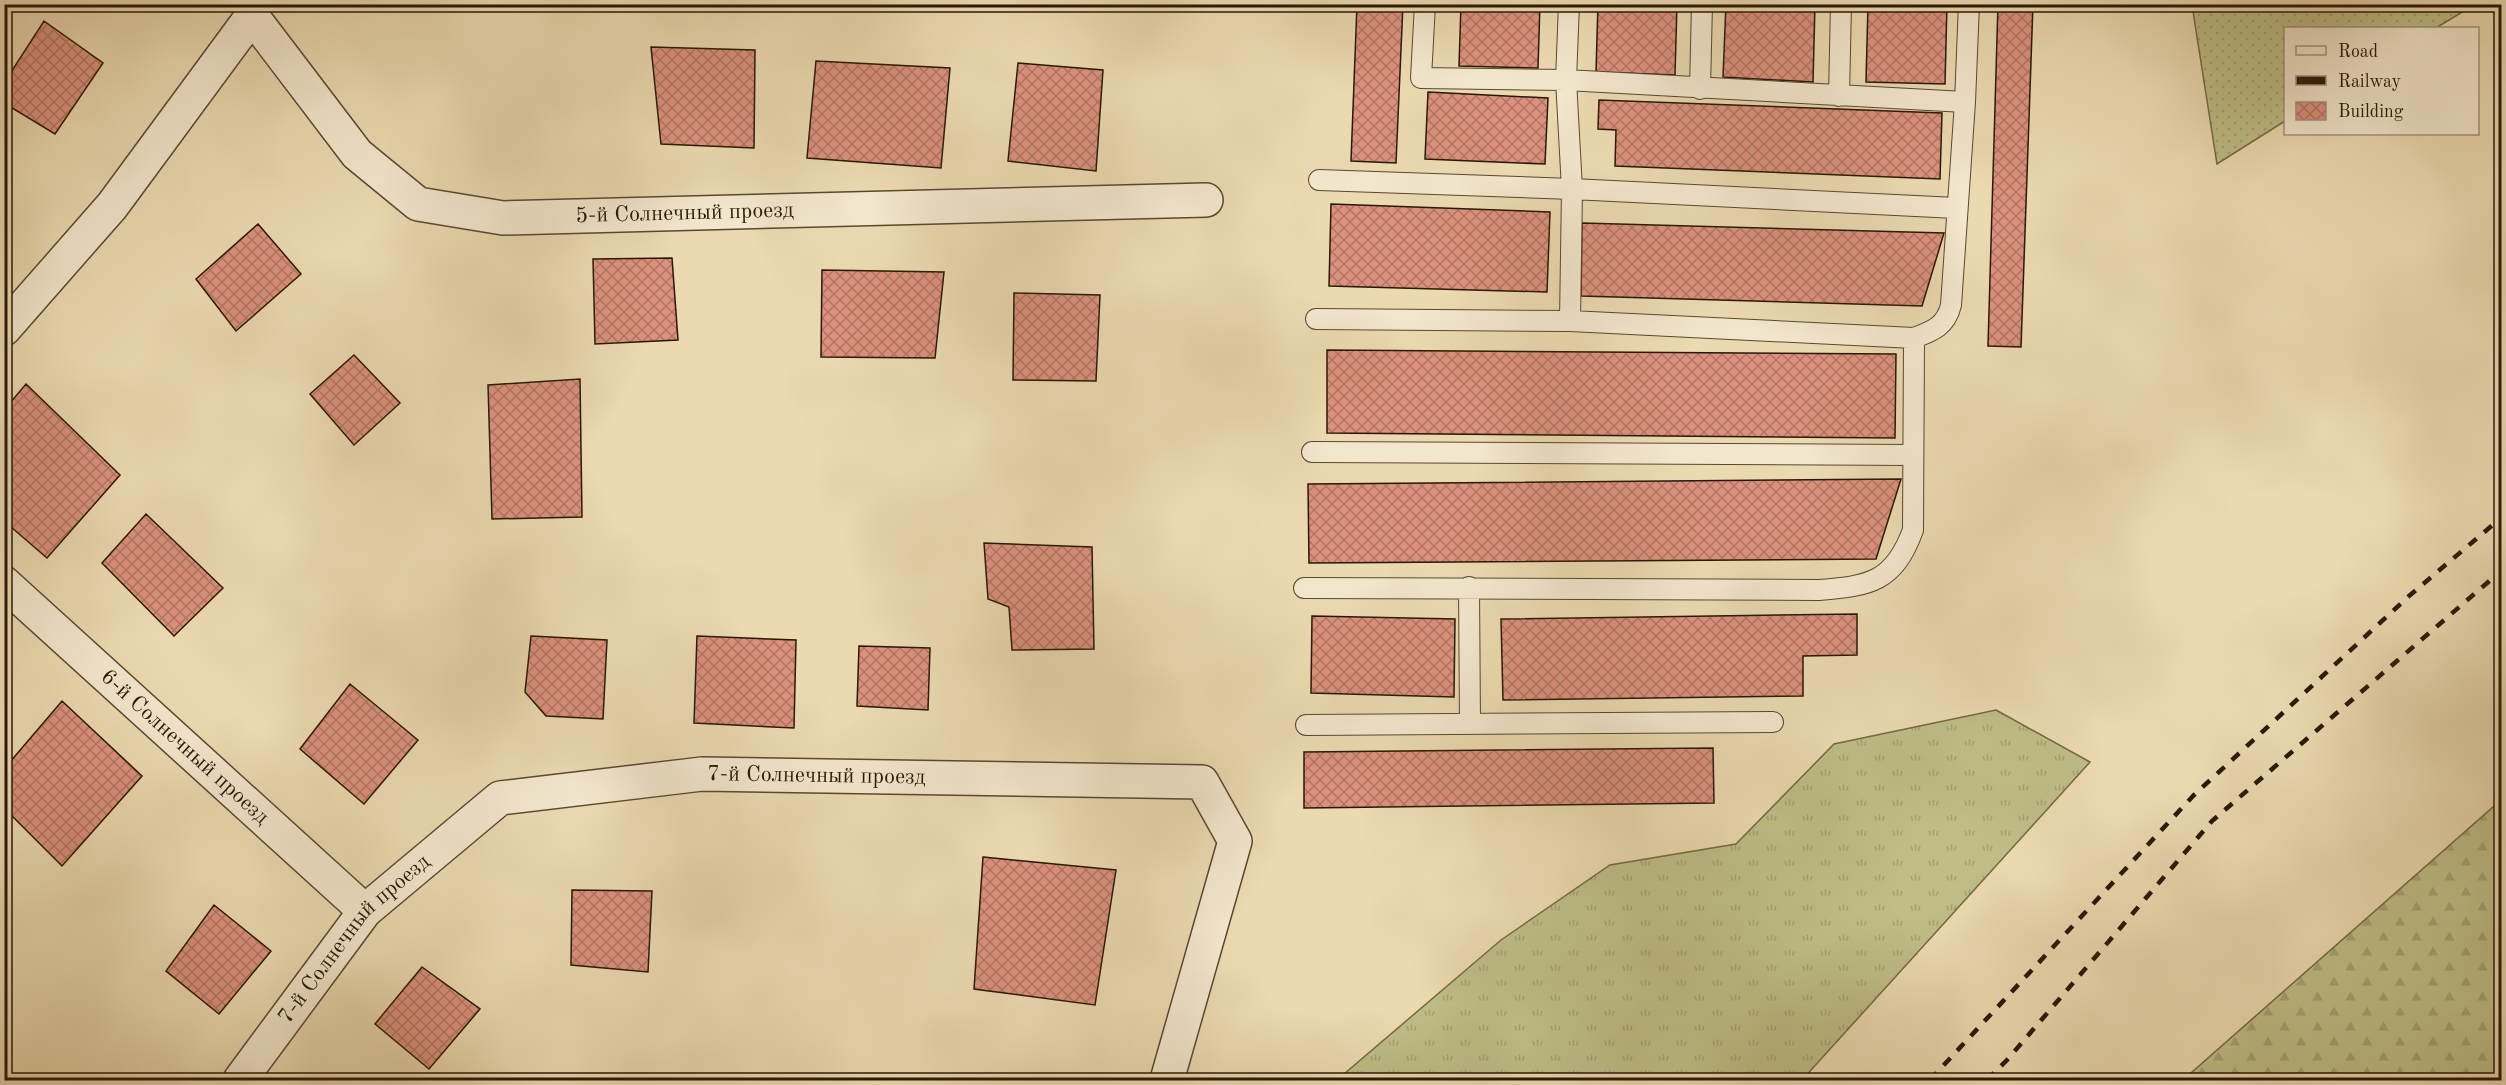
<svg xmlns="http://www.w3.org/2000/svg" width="2506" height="1085" font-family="'Old Standard TT',serif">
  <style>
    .grass { fill: url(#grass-tufts); stroke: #736a46; stroke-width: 1.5 }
    .forest { fill: url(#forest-firs); stroke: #736a46; stroke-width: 1.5 }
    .garden { fill: url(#garden-dots); stroke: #736a46; stroke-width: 1.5 }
    .building { fill: url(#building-cross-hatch); stroke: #281807; stroke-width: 1.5 }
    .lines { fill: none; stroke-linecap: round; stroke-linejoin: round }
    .service-casing { stroke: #594831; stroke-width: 22 }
    .minor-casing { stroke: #594831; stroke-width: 36 }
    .service { stroke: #f2e6cc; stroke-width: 20 }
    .minor { stroke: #f2e6cc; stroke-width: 33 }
    .rail { stroke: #281807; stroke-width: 4.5; stroke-dasharray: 10 10; stroke-linecap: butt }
    .labels { text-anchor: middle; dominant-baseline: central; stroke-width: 4.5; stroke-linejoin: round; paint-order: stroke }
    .street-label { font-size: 22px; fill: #281807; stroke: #f2e6cc }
  </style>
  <defs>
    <pattern id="grass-tufts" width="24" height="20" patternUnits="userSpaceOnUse" patternTransform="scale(1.5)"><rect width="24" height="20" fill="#bebd86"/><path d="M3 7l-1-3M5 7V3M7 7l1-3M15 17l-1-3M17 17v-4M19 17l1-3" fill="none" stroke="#a3a272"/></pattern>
    <pattern id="forest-firs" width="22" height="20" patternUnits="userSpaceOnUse" patternTransform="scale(1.5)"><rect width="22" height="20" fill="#bebd86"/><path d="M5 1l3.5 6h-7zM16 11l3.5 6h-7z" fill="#a3a272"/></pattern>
    <pattern id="garden-dots" width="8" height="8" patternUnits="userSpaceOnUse" patternTransform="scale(1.5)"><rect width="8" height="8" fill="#bebd86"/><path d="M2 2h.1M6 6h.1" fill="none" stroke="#a3a272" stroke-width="1.8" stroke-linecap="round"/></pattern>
    <pattern id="building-cross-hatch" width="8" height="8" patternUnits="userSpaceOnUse" patternTransform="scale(1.5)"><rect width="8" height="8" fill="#db917d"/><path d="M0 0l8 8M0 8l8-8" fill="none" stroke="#b27564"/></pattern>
  </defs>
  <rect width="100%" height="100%" fill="#ebd9b0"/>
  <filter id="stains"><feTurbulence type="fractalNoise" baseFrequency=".00333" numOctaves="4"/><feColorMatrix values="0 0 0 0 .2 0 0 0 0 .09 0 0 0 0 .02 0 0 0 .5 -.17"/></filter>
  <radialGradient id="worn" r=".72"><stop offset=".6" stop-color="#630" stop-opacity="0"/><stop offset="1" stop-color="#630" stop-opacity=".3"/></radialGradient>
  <!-- grass -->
  <path class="grass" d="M1996,710L2090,762L1802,1080H1337L1501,940L1610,865L1736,844L1834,744Z"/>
  <!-- forest -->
  <path class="forest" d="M2501,800V1080H2183Z"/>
  <!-- garden -->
  <path class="garden" d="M2192,5V4L2474,5L2436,28H2286L2285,121L2217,164Z"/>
  <!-- building -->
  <path class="building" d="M1357,4H1403L1396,163L1351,161Z
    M1461,4H1540L1538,68L1459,66Z
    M1598,4H1677L1675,75L1596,72Z
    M1726,4H1815L1813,82L1723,77Z
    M1868,4H1947L1945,84L1866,82Z
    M1998,4H2033L2021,347L1988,346Z
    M44,21L103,63L55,134L4,103V83Z
    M651,47L755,50L754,148L661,144Z
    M816,61L950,68L941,168L807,158Z
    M1018,63L1103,70L1096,171L1008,161Z
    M1428,92L1548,98L1545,164L1425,159Z
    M1599,100L1942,113L1940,179L1615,166L1616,130L1598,129Z
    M1331,204L1550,212L1547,292L1329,286Z
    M1582,223L1944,233L1922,306L1581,296Z
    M258,224L301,274L236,331L196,279Z
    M672,258L678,340L595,344L593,259Z
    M822,270L944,272L935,358L821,357Z
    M1014,293L1100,295L1096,381L1013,380Z
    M1327,350L1896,354L1895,438L1327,433Z
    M354,355L400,403L354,445L310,394Z
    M580,379L582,517L492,519L488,385Z
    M26,384L120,475L47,558L4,521V410Z
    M1901,479L1876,559L1309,563L1308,484Z
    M146,514L223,588L174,636L102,563Z
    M984,543L1092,547L1094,649L1012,650L1009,607L988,599Z
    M1857,614V655L1803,656V696L1503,700L1501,619Z
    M1312,616L1455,619L1454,697L1311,693Z
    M531,636L607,640L603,719L546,716L525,692Z
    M697,636L796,640L794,728L694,723Z
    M859,646L930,648L928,710L857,706Z
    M350,684L418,740L364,804L300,749Z
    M62,701L142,776L62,866L4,808V769Z
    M1713,748L1714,803L1304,808V752Z
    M983,857L1116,870L1095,1005L974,989Z
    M572,890L652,891L648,972L571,965Z
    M214,905L271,951L219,1014L166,971Z
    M422,967L480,1009L429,1069L375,1024Z"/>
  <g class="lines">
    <!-- service casing -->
    <g class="service-casing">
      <path id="service" d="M1425,4L1421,78L1566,80L1965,102L1969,4
        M1569,4L1566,80L1572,189L1570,321L1914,338C1933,331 1946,326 1951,305L1965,102
        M1700,89L1702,4
        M1839,96L1841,4
        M1319,180L1572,189L1956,208
        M1316,319L1570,321
        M1312,452L1912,455
        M1469,587L1470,724
        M1304,588L1819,590C1870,586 1894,582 1913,530L1914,338
        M1306,725L1773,722"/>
    </g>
    <!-- minor casing -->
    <g class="minor-casing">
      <g id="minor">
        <path id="s1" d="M252,16L357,154L418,204L503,218L1206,200"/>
        <path d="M4,329L112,206L252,16L255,4"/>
        <path id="s2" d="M4,583L365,911"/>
        <path id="s3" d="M240,1080L365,911L500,798L702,774L1202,782L1235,841L1167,1080"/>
      </g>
    </g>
    <!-- service -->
    <use href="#service" class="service"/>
    <!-- minor -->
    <use href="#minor" class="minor"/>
    <!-- rail -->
    <path class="rail" d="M1930,1080L2193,796L2409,596L2502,517
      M1987,1080L2007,1060L2212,821L2502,570"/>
  </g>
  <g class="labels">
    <!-- street labels -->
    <g class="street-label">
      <text stroke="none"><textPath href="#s1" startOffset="520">5-й Солнечный проезд</textPath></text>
      <text stroke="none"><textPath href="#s2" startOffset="244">6-й Солнечный проезд</textPath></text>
      <text stroke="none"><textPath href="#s3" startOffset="704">7-й Солнечный проезд</textPath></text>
      <text stroke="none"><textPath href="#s3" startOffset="182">7-й Солнечный проезд</textPath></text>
    </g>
  </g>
  <!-- margin -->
  <rect width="2506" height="1085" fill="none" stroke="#ebd9b0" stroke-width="24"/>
  <rect x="6" y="6" width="2494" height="1073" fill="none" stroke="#281807" stroke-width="3"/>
  <rect x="12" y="12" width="2482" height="1061" fill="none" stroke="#281807" stroke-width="1.5"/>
  <!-- legend -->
  <rect x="2284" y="27" width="195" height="108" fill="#f2e6cc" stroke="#a1947d" stroke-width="1.5"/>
  <rect x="2296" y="46" width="30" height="9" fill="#f2e6cc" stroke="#a1947d" stroke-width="1.5"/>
  <text x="2338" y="57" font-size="18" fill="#281807">Road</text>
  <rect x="2296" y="76" width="30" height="9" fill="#281807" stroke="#a1947d" stroke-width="1.5"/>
  <text x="2338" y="87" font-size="18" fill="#281807">Railway</text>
  <rect x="2296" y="102" width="30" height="18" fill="url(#building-cross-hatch)" stroke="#a1947d" stroke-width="1.5"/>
  <text x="2338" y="117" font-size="18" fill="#281807">Building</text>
  <rect width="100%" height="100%" filter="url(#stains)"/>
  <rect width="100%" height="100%" fill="url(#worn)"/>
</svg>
